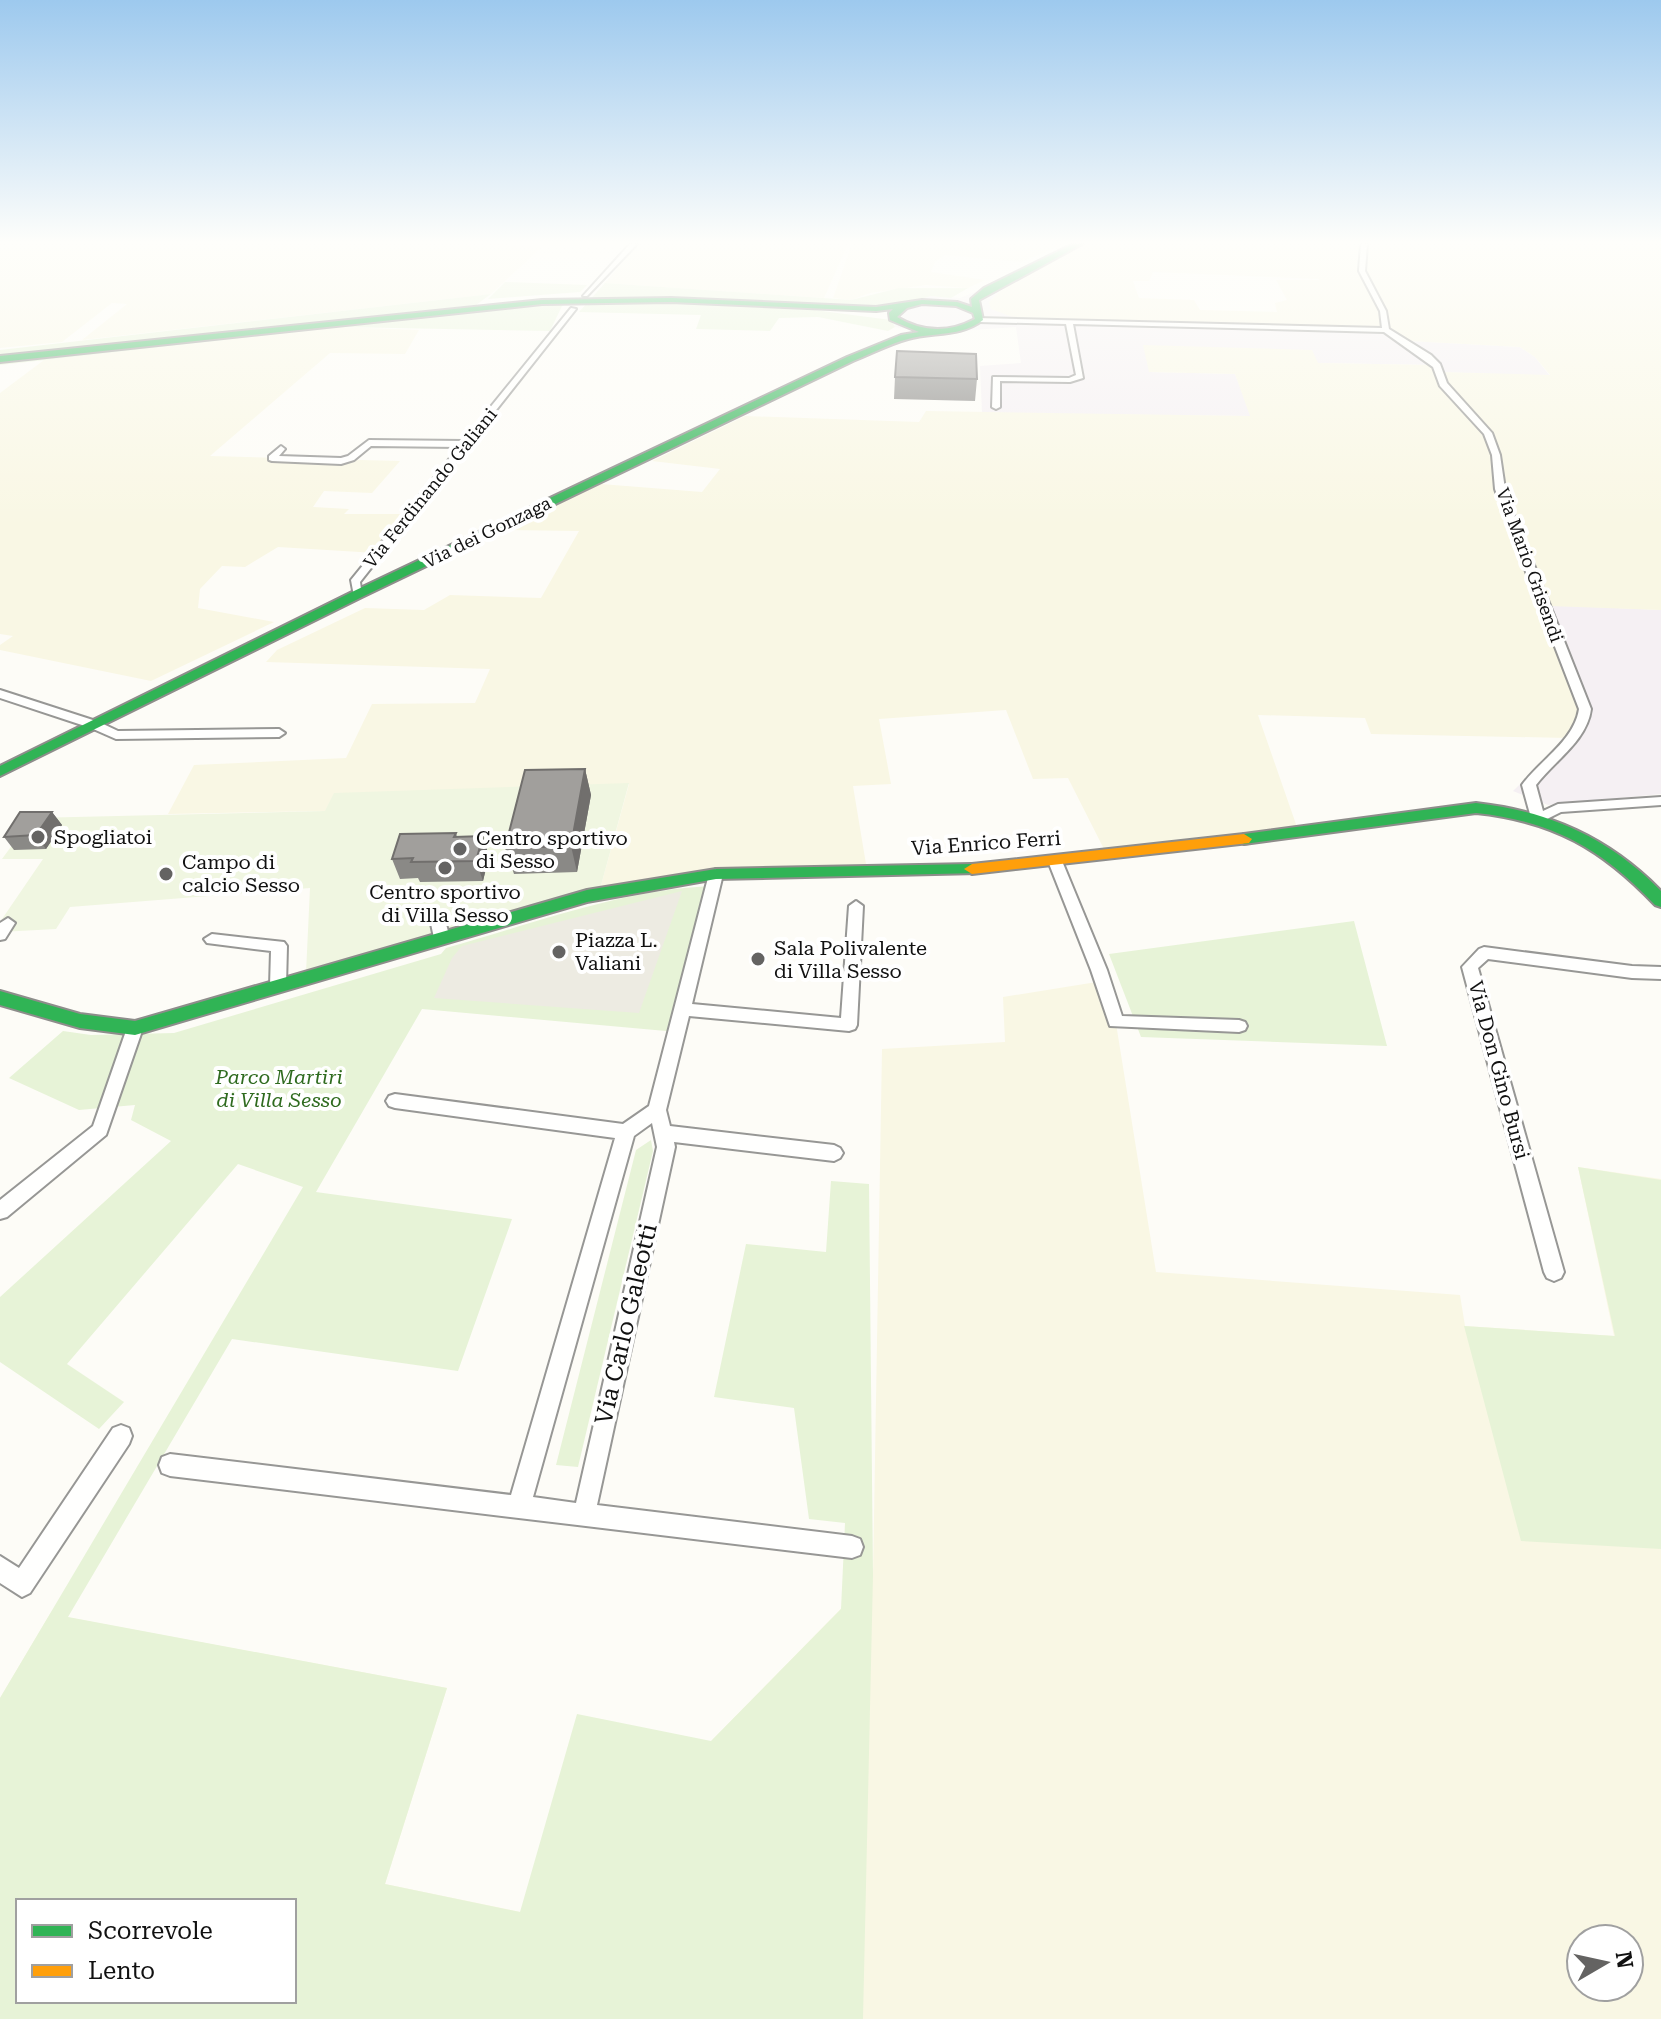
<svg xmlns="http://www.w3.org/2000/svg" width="1661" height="2019" font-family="'Roboto Serif',serif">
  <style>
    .industrial { fill: #f5f0f3 }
    .farmland { fill: #f9f7e4; fill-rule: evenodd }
    .green { fill: #e7f3d7; fill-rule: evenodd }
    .pitch { fill: #f0f6e1 }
    .plaza { fill: #edebe2 }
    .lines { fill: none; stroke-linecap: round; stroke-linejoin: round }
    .street-casing { stroke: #979795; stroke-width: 4 }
    .fast-casing { stroke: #8e8d8b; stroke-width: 4 }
    .slow-casing { stroke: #8e8d8b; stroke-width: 4 }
    .street { fill: #fffffe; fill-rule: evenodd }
    .fast { fill: #30b455; fill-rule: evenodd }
    .slow { fill: #ff9f0a; fill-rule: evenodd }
    .wall { fill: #8a8986 }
    .shaded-wall { fill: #716f6d }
    .building { fill: #a19f9c; stroke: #716f6d; stroke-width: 2 }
    .poi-dot { fill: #646362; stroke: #fff; stroke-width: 3 }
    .labels { text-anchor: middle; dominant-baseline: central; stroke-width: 8; stroke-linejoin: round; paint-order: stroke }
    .far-street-label { font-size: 18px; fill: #111; stroke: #fff }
    .poi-label { font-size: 20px; fill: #111; stroke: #fff; text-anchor: start }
    .street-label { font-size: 20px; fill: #111; stroke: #fff }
    .park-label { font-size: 20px; font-style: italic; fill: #2f6b1f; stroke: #fff }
    .near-street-label { font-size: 24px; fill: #111; stroke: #fff }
  </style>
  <rect width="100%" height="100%" fill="#fdfcf7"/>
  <!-- industrial -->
  <path class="industrial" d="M985,288L999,292L989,302L1015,318L1386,328L1409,341L1520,347L1535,357L1550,376L1439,372L1433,365L1318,363L1149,372L1235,374L1251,416L982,413L980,366L1021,363L1016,327L929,333L895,327L887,311L901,302L931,296L960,298Z
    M1548,605L1661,610V794L1548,805L1513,791L1567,738Z"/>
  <!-- farmland -->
  <path class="farmland" d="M0,244H503L542,247L491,294L82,340L127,304L112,303L62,342L0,348Z
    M638,244H848L824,298L605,283Z
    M852,244H1064L1021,262L945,255L935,262L931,272L985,280L968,288L926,285L870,293L851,300L833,298Z
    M1082,244H1661V610L1549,606L1587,703L1567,738L1371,734L1365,718L1258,715L1298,830L1107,855L1068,778L1033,779L1006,710L879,719L891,784L853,786L866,864L600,889L629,784L326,811L168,814L194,765L346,758L372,704L475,703L490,669L266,662L277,650L365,608L424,610L450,595L541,598L579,531L500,530L601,484L702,492L720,469L652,461L745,416L919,422L926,411L1250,416L1235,374L1149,372L1143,345L1312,350L1318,363L1434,365L1439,372L1550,375L1535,357L1520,347L1409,341L1386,328L1015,318L991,309L989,302L999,292L1034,268ZM1153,272L1319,279V280H1276L1287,300L1275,303L1277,312L1200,310L1194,300L1139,298L1133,281H1149Z
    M341,327L419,330L405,354L330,353L210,456L400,461L372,493L324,491L313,507L349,509L344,514H411L376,553L278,547L245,567L222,566L200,589L198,608L274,622L151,681L0,650V645L13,636L0,634V393L44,360Z
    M1109,980L1156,1272L1460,1295L1465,1326L1614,1336L1578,1167L1661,1179V2019H0V1698L50,1614L447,1688L385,1884L540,1916L873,1576L882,1049L1005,1042L1003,997ZM18,1901H294V2001H18ZM1581,1939H1629V1987H1581Z"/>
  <!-- green -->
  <path class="green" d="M505,282L587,285L580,292L488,299Z
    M605,283L851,300L899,288H968L951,298L931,296L896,306L814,310L891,320L895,327L888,331L818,317L779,318L770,331L696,329L701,315L579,312Z
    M491,294L476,305L0,356V350Z
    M563,304L550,331L341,327L0,365V362L472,309Z
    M713,886L677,1032L422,1009L316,1192L512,1219L458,1371L232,1339L68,1617L447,1688L385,1884L520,1912L577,1714L711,1741L841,1609L845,1523L809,1519L794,1408L714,1397L746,1244L826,1252L831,1181L869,1184L873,1575L863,2019H0V1698L303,1187L238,1164L67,1364L124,1402L99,1429L0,1362V1297L171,1141L131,1120L135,1105L79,1110L9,1078L63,1031L91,1035L174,1033L441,954L446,948C532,924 623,889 713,886ZM18,1901H294V2001H18Z
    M1354,921L1387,1046L1141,1037L1109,954Z
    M651,1140L653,1151L578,1467L556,1465L636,1150Z
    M1578,1167L1661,1180V1549L1521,1541L1464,1326L1615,1336Z"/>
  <!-- pitch -->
  <path class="pitch" d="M629,783L600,889L306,973L310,888L70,907L56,929L0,932V922L43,859H2L32,818L325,811L334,793Z"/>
  <!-- plaza -->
  <path class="plaza" d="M682,891L639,1013L434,998L452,958L462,946Z"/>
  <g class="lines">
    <!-- street casing -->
    <g class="street-casing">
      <path id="street" d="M630,244H637L587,296H583Z
        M1361,244H1367L1365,271L1386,311L1389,329L1431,355L1440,364L1447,383L1492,433L1500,455L1505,489L1513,512L1591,709C1587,741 1554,761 1536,785L1543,811L1558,804L1661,797V805L1561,812L1543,821L1530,814L1522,785C1540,760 1574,741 1579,709L1503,512L1495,489L1492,455L1484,434L1440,386L1433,367L1384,332L1073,324L1083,378L1070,382L1000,381V407L996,409L992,407L993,377L1069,378L1076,375L1066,324L979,322L976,318L1382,328L1380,311L1359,271Z
        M571,308L576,309L360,582L362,596H354L351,580L459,447L371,446L354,460L341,464L272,461L269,460V456L281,446L285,449L279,456L341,458L348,456L369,440L463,441Z
        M0,690L99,722L118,731L279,729L285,733L279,737L116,739L91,728L0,698Z
        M1055,856L1062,861L1107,970L1122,1016L1239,1020L1245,1022L1247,1026L1245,1030L1239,1032L1110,1026L1091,970L1048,861Z
        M716,869L723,874L692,1004L841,1018L849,906L856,901L863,906L857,1025L855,1029L849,1031L689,1016L666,1110L670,1126L834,1145L840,1148L843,1153L840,1158L834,1161L674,1142L675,1147L597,1505L852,1536L860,1539L863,1547L860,1555L852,1558L170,1476L162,1473L159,1465L162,1457L170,1454L511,1495L615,1138L395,1108L389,1106L386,1101L389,1096L395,1094L623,1124L649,1106L709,874ZM652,1123L657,1147L576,1503L533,1497L634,1136Z
        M436,909L443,914L450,938L442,943L434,938L429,914Z
        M8,918L15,923L5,939L0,940V923Z
        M212,934L284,942L287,946L286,986L284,990H272L270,986L271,951L207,943L204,939Z
        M1484,947L1632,966L1661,967V979L1632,978L1488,959L1478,968L1564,1272L1561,1278L1554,1281L1547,1278L1544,1272L1462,967L1479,949Z
        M135,1022L141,1024L143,1028L106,1135L7,1217L0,1219V1200L93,1126L127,1028L129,1024Z
        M121,1425L129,1428L132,1436L129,1444L30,1593L22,1597L0,1583V1556L19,1568L113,1428Z"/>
    </g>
    <!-- fast casing -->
    <g class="fast-casing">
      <path id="fast" d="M1073,244H1082L979,300L983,320C961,337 934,332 908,339C889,344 871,354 853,361L362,597L0,776V766L354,591L847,357L901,335L919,332L890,320L889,313L893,309L876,311L671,302L542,304L0,362V356L542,300L671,298L876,307L922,300L957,302L972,307L971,299L984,288ZM922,304L956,306L973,313L975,319C949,333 922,332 897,317L907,308Z
        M1476,803C1549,811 1609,838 1661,891V907L1655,905C1602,849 1553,821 1476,813L1244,844L1236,839L1244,834Z
        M972,864L978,865L980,869L978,873L716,879L587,902L135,1035L80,1028L0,1005V991L80,1014L135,1021L587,890L716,869Z"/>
    </g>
    <!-- slow casing -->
    <g class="slow-casing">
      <path id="slow" d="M1244,834L1252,839L1249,843L972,874L964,869L972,864Z"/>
    </g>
    <!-- street -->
    <use href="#street" class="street"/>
    <!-- fast -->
    <use href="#fast" class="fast"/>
    <!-- slow -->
    <use href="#slow" class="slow"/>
  </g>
  <!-- wall -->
  <path class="wall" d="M895,377L977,379L975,401L894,399Z
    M585,769L591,795L577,872L514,874L505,848Z
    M52,812L62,825L46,849L14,850L4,837Z
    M456,833L457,837L489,856L483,881L420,882L418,878L400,879L392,859Z"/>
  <!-- shaded-wall -->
  <path class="shaded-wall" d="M585,769L591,795L577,872L571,846Z
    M52,812L62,825L46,849L36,835Z
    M483,836L489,856L483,881L476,861Z"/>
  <!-- building -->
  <path class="building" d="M897,351L976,354L977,379L895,377Z
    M585,769L571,846L505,848L525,770Z
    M20,812H52L36,835L4,837Z
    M456,833L454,837L483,836L476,861L411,862L413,858L392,859L400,834Z"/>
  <!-- sky -->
  <linearGradient id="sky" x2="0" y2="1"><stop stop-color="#9dc9ee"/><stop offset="0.46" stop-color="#fefefb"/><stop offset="1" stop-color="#fefefb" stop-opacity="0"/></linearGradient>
  <rect width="1661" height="527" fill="url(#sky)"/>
  <!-- markers -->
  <g class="poi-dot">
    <circle cx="38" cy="837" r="8"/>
    <circle cx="460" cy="849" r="8"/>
    <circle cx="445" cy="868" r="8"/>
    <circle cx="166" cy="874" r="8"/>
    <circle cx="559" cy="952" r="8"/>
    <circle cx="758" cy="959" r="8"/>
  </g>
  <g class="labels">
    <!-- far-street labels -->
    <g class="far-street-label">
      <text transform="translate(430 488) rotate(-51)">Via Ferdinando Galiani</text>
      <text transform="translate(487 532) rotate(-26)">Via dei Gonzaga</text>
      <text transform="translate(1530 565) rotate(70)">Via Mario Grisendi</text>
    </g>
    <!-- poi labels -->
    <g class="poi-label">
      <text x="54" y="837">Spogliatoi</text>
      <text x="476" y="838">Centro sportivo<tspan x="476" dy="23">di Sesso</tspan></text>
      <text x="182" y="862">Campo di<tspan x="182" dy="23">calcio Sesso</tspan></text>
      <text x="445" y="892" text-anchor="middle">Centro sportivo<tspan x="445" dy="23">di Villa Sesso</tspan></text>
      <text x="575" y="940">Piazza L.<tspan x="575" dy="23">Valiani</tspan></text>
      <text x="774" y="948">Sala Polivalente<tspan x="774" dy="23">di Villa Sesso</tspan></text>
    </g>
    <!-- street labels -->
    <g class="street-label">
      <text transform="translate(986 843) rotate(-4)">Via Enrico Ferri</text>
      <text transform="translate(1499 1070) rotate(75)">Via Don Gino Bursi</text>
    </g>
    <!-- park labels -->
    <g class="park-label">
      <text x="279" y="1077">Parco Martiri<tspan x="279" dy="23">di Villa Sesso</tspan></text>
    </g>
    <!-- near-street labels -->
    <g class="near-street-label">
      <text transform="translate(626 1324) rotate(-77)">Via Carlo Galeotti</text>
    </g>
  </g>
  <!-- legend -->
  <rect x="16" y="1899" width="280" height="104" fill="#ffffff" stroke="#a0a0a0" stroke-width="2"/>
  <rect x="32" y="1925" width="40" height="12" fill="#30b455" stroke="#a0a0a0" stroke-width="2"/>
  <text x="88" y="1939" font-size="24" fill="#111111">Scorrevole</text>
  <rect x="32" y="1965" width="40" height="12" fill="#ff9f0a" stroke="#a0a0a0" stroke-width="2"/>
  <text x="88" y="1979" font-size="24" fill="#111111">Lento</text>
  <!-- north arrow -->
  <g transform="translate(1605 1963) rotate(81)"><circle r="38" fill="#ffffff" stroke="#a0a0a0" stroke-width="2"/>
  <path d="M0-6L14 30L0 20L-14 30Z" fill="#646362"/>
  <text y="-12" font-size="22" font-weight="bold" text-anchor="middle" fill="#111111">N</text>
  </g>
</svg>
